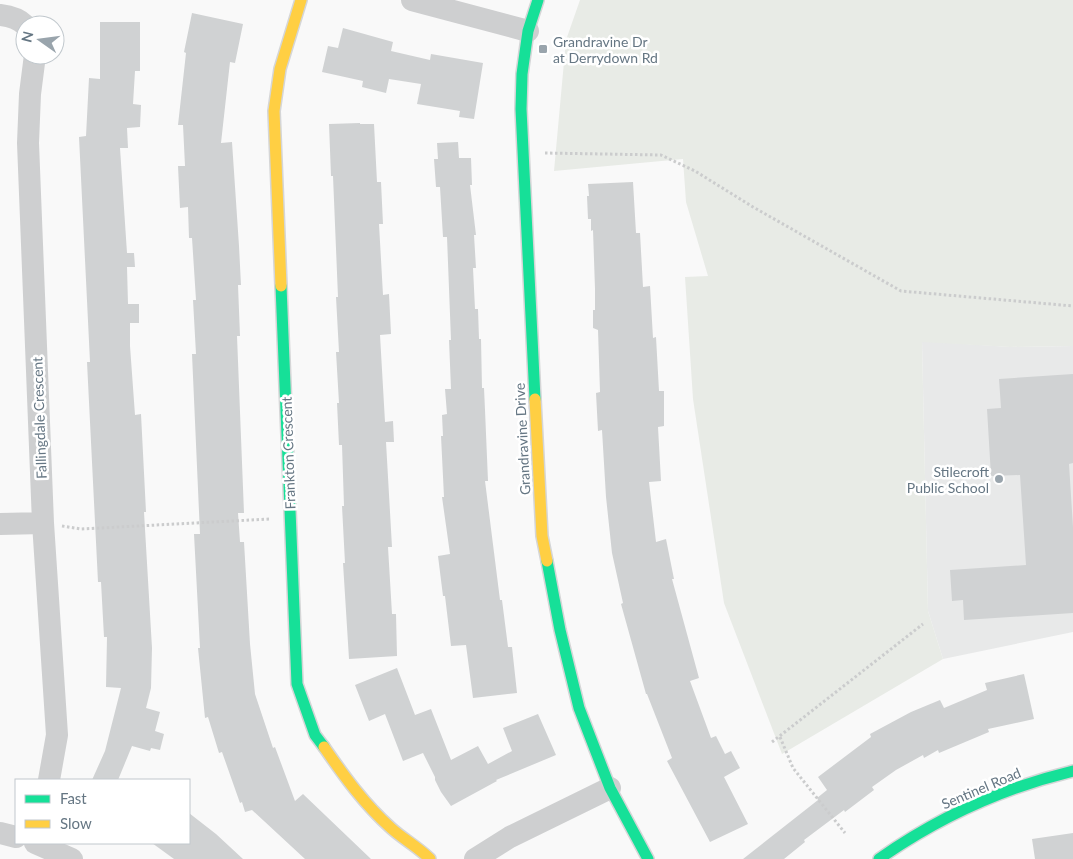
<svg xmlns="http://www.w3.org/2000/svg" width="1073" height="859" font-family="Lato,sans-serif">
  <style>
    .built { fill: #e8e9e9 }
    .green { fill: #e8ebe6 }
    .building { fill: #d0d2d3 }
    .lines { fill: none; stroke-linecap: round; stroke-linejoin: round }
    .fast-casing { stroke: #d5d6d7; stroke-width: 14 }
    .slow-casing { stroke: #d5d6d7; stroke-width: 14 }
    .path { stroke: #cbcccd; stroke-width: 3; stroke-dasharray: 2.5 2.5; stroke-linecap: butt }
    .street { stroke: #cecfd0; stroke-width: 22 }
    .fast { stroke: #16e098; stroke-width: 11 }
    .slow { stroke: #ffcf43; stroke-width: 11 }
    .poi-dot { fill: #99a4ac; stroke: #fff; stroke-width: 2 }
    .labels { text-anchor: middle; dominant-baseline: central; stroke-width: 5; stroke-linejoin: round; paint-order: stroke }
    .poi-label { font-size: 14px; fill: #657683; stroke: #fff; text-anchor: start }
    .street-label { font-size: 14px; fill: #657683; stroke: #fff }
  </style>
  <rect width="100%" height="100%" fill="#f9f9f9"/>
  <!-- built -->
  <path class="built" d="M922,341L1010,347L1073,346V632L943,659L928,611Z"/>
  <!-- green -->
  <path class="green" d="M580,0H1073V346L1010,347L922,342L928,611L943,659L782,754L724,603L693,399L685,277L708,276L686,202L683,159L554,171L566,40Z"/>
  <!-- building -->
  <path class="building" d="M192,13L243,24L235,63L230,62L221,143L232,142L239,246L241,285H238L240,336H237L244,513H238L240,542H244L250,644L255,694L273,748L275,747L295,801L303,794L371,859H305L252,810L245,812L242,802L240,803L222,752L219,753L208,717L205,718L198,648H200L194,534H200L192,354H196L193,300H196L192,238H189L188,207L180,208L178,166H185L183,125H178L186,53L184,52Z
    M100,22H140V71H135L133,104L141,105L140,127L127,128L128,148H120L127,253H134L135,267H127L128,304H139V323H130V346L135,415L141,414L146,512H144L152,648L151,688L146,708L160,712L155,731L164,734L160,750L151,748L150,751L132,746L118,780H92L105,751L121,688L106,687L107,637H104L101,582H98L87,362H90L79,137L86,136L89,78L100,79Z
    M343,28L393,42L391,51L430,60L431,54L483,63L474,119L459,117L460,111L417,104L421,84L389,79L386,93L362,87L363,81L322,72L328,46L338,48Z
    M360,123V124H374L377,182H381L383,224H379L383,295L389,294L391,334L380,335L385,422L393,421L394,442H386L392,547H388L392,614H396L397,656L349,659L343,563H345L342,506H344L342,445H339L337,403H339L336,352H339L336,297H338L333,176H331L329,124Z
    M458,142L459,158H471L472,185H470L476,235H474L476,268H473L475,309H478L479,339H481L482,388H484L485,410L488,481H485L500,600H502L508,647H512L517,693L473,698L466,645L451,646L445,596H443L438,556L450,554L442,497H444L441,436H443L442,415L447,414L445,389H451L449,340H451L447,237H443L440,187H436L434,159H438L437,143Z
    M633,182L636,233H640L643,287L650,286L653,338L656,337L659,391H664V426L658,427L661,481L649,482L656,542L666,539L674,579H672L699,678L690,681L711,738L716,736L725,754L731,751L740,768L724,777L748,824L710,842L667,761L672,758L647,694H646L621,604L623,603L612,553L606,497L602,430L598,431L596,393L600,392L598,330L593,328V310H595V289L593,230L591,231V219H588L587,196H589L588,184Z
    M1073,374V463L1069,464L1073,527V613L964,620L963,600L952,601L950,570L1026,565L1020,475L991,476L987,409L1001,408L999,379Z
    M397,668L415,715L431,709L451,760L478,746L488,764L512,751L503,728L538,714L556,755L496,780L497,781L451,806L441,792L435,780V777L423,753L403,761L385,714L369,721L355,685Z
    M1024,674L1034,719L988,729L989,732L939,753L938,750L924,758L923,755L896,770L872,787L874,790L845,812L844,810L804,840L805,842L784,859H743L818,800L817,798L827,790L818,777L871,737L870,734L911,712L940,700L944,708L987,690L985,683Z
    M189,813L216,834L243,859H174L152,843H189Z
    M1073,833V859H1035L1032,839Z"/>
  <g class="lines">
    <!-- fast casing -->
    <g class="fast-casing">
      <path id="fast" d="M281,286L297,684L315,735L324,747
        M535,399L521,109L522,74L528,31L538,0
        M547,561L560,630L579,708L610,788L648,859
        M879,859C939,817 1002,788 1073,771"/>
    </g>
    <!-- slow casing -->
    <g class="slow-casing">
      <path id="slow" d="M281,286L274,111L280,69L301,0
        M535,399L542,536L547,561
        M324,747C344,776 364,804 391,828C403,839 418,847 430,859"/>
    </g>
    <!-- path -->
    <path class="path" d="M545,153L661,155L695,171L753,207L901,291L1073,306
      M62,526L81,529L270,519
      M780,737L793,768L845,833
      M772,742L923,624"/>
    <!-- street -->
    <path class="street" d="M412,0L528,31
      M0,15C8,16 19,19 25,25
      M35,55L30,94L28,143L43,523L57,735L49,780
      M0,524L43,523
      M0,833L16,837
      M35,843L72,859
      M475,859L510,837L610,788"/>
    <!-- fast -->
    <use href="#fast" class="fast"/>
    <!-- slow -->
    <use href="#slow" class="slow"/>
  </g>
  <!-- markers -->
  <g class="poi-dot">
    <rect x="538" y="44" width="10" height="10" rx="2.5"/>
    <circle cx="999" cy="479" r="5"/>
  </g>
  <g class="labels">
    <!-- poi labels -->
    <g class="poi-label">
      <text x="553" y="41">Grandravine Dr<tspan x="553" dy="16">at Derrydown Rd</tspan></text>
      <text x="989" y="471" text-anchor="end">Stilecroft<tspan x="989" dy="16">Public School</tspan></text>
    </g>
    <!-- street labels -->
    <g class="street-label">
      <text transform="translate(39 418) rotate(-92)">Fallingdale Crescent</text>
      <text transform="translate(522 439) rotate(-93)">Grandravine Drive</text>
      <text transform="translate(288 453) rotate(-92)">Frankton Crescent</text>
      <text transform="translate(981 788) rotate(-23)">Sentinel Road</text>
    </g>
  </g>
  <!-- legend -->
  <rect x="15" y="779" width="175" height="65" fill="#ffffff" stroke="#c1c8cd"/>
  <rect x="25" y="795" width="25" height="8" fill="#16e098" stroke="#c1c8cd"/>
  <text x="60" y="804" font-size="15" fill="#657683">Fast</text>
  <rect x="25" y="820" width="25" height="8" fill="#ffcf43" stroke="#c1c8cd"/>
  <text x="60" y="829" font-size="15" fill="#657683">Slow</text>
  <!-- north arrow -->
  <g transform="translate(40 40) rotate(284)"><circle r="24" fill="#ffffff" stroke="#c1c8cd"/>
  <path d="M0-4L9 19L0 12L-9 19Z" fill="#99a4ac"/>
  <text y="-8" font-size="14" font-weight="bold" text-anchor="middle" fill="#657683">N</text>
  </g>
</svg>
